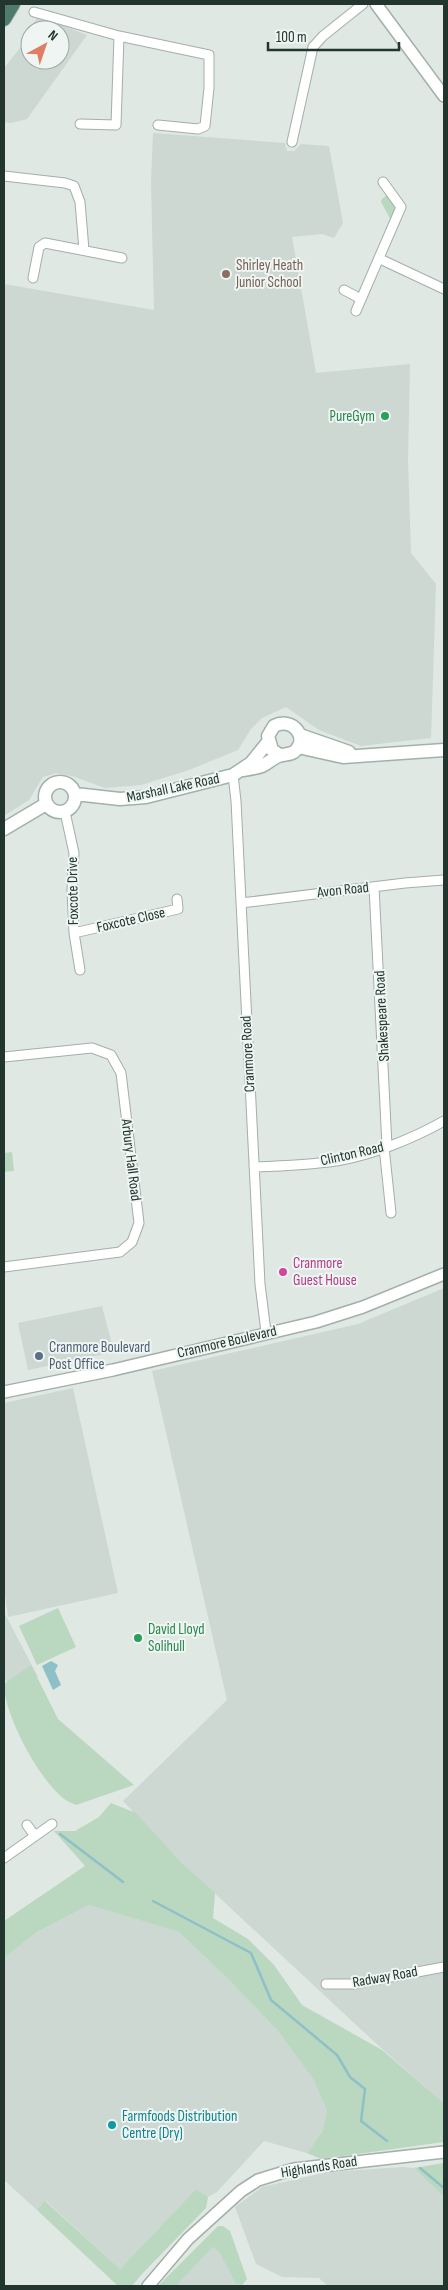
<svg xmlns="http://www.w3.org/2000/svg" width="448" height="2290" font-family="'Sofia Sans Condensed',sans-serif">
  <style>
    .built { fill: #cdd8d2 }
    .green { fill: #bad7c0 }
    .water { fill: #8dc0c7 }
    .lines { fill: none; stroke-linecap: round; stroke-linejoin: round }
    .stream { stroke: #8dc0c7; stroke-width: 2.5 }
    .minor-casing { stroke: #a3afa9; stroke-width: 11 }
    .tertiary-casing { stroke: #a3afa9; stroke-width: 14 }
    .secondary-casing { stroke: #a0b2ab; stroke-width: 15 }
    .trunk-casing { stroke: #bdc3c1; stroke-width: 16 }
    .minor { stroke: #fff; stroke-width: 9 }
    .tertiary { stroke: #fff; stroke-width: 11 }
    .secondary { stroke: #fff; stroke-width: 12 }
    .trunk { stroke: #4e7b6e; stroke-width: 14 }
    .education-dot { fill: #8d6e63; stroke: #eff5f2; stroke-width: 2 }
    .leisure-dot { fill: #2e9e5b; stroke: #eff5f2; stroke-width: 2 }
    .hotel-dot { fill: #d1479c; stroke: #eff5f2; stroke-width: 2 }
    .service-dot { fill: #5c6f8a; stroke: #eff5f2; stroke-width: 2 }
    .culture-dot { fill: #0f9aa8; stroke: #eff5f2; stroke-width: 2 }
    .labels { text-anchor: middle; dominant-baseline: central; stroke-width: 4; stroke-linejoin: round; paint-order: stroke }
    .education-label { font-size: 15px; fill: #785e54; stroke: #eff5f2; text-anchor: start }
    .leisure-label { font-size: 15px; fill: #27864d; stroke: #eff5f2; text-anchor: end }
    .street-label { font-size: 15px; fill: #22362f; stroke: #eff5f2 }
    .hotel-label { font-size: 15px; fill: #b23c85; stroke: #eff5f2; text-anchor: start }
    .service-label { font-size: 15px; fill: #4e5e75; stroke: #eff5f2; text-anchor: start }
    .culture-label { font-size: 15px; fill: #0d838f; stroke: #eff5f2; text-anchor: start }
  </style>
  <rect width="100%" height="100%" fill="#dfe8e3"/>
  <!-- built -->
  <path class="built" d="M38,16L87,35L27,119L11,123L4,122V68L24,43L30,31V60H60V30H30Z
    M153,133L285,143L287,151H294L301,144L329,146L343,223L334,238L322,234L292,237L316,373L410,364L408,460L411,553L436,584L431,738L361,746L319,730L286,707L262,718L251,729L238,750L189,770L141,785L105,788L72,776L57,773L43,777L29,800L4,816V284L154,310L151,181Z
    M444,1288V2103L381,2048L180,1861L123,1801L227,1700L152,1371L358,1324Z
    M102,1306L114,1352L28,1370L18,1323Z
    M73,1388L118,1593L8,1617L4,1586V1403Z
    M5,1614L38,1677L9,1686L4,1677Z
    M89,1905L179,1932L228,1979L279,2032L314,2079L327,2111L322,2132L307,2153L264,2141L217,2192L208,2197L196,2189L120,2269L46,2201L37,2210L4,2180V1958L37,1932Z
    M403,2167L414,2168L444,2197V2286H328L319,2278L282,2277L256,2264L235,2207L262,2187L328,2172Z
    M213,2247L219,2252L236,2284L244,2286H176Z"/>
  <!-- green -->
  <path class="green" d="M387,195L398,206L391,220L381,202L382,199Z
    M12,1152L14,1171L4,1172V1153Z
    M58,1608L76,1647L37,1665L19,1626Z
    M31,1665L58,1719L134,1785L76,1805C72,1803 66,1801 63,1798C38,1778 4,1714 4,1684Z
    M111,1803L136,1813L180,1861L215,1893L213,1918L248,1939L274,1965L302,2005L382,2050L444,2103V2142L321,2159L307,2153L322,2132L327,2111L314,2080L279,2032L228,1979L179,1932L89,1905L37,1932L4,1958V1921L85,1866L54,1831H75L99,1817Z
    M444,2163V2197L414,2168Z
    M196,2189L208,2197L206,2208L142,2274L132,2286H118L37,2210L45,2201L120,2269Z
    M218,2226H223L230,2231L247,2279L242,2285L236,2284L219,2252L213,2247L176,2286H158Z"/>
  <!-- water -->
  <path class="water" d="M51,1661L58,1665L55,1671L61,1685L53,1690L42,1666Z"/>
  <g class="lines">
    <!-- stream -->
    <path class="stream" d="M60,1834L123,1882
      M153,1901L251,1953L271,2000L337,2055L350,2077L365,2089L361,2121L387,2141
      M420,2168L444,2188"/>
    <!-- minor casing -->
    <g class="minor-casing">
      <path id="minor" d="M34,12L119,36L116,125L80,124
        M119,36L209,55V88L205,126L198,129L158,125
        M292,142L313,47L323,36L363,4
        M4,176L65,183L74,186L80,202L84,250
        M380,259L444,289
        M33,278L39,247L45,243L122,258
        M344,290L361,299
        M356,311L401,207L383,182
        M233,775L236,801L260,1284L266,1332
        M65,812L74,853L72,890L74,933L80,970
        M374,887L387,1146
        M241,903L405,883L444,880
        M74,933L178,909L177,899
        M4,1057L92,1048L111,1055L121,1073L139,1223L132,1242L120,1252L4,1267
        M384,1147L391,1213
        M254,1167C281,1166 309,1165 336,1161C372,1155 412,1139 444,1121
        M27,1825L35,1836
        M4,1858L52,1824
        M326,1984H353L444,1967"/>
    </g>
    <!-- tertiary casing -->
    <g class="tertiary-casing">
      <path id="tertiary" d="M376,4L444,96
        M4,1392L113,1370L316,1322L363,1307L444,1274
        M148,2286L188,2239L241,2191L258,2180L294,2169L444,2152"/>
    </g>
    <!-- secondary casing -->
    <g class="secondary-casing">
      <path id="secondary" d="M300,735L349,752
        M298,747L343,757L444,750
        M243,770C250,769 257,768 262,766C268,763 273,758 279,756C284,754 289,755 294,752C310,739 293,716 274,726L268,736L272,750L280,755
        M45 797a15 15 0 1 1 30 0a15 15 0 1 1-30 0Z
        M75,794L120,799L146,797L233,775L251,763L268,742
        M4,829L46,804"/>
    </g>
    <!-- trunk casing -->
    <g class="trunk-casing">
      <path id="trunk" d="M4,19L13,4"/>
    </g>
    <!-- minor -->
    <use href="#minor" class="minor"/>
    <!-- tertiary -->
    <use href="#tertiary" class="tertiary"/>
    <!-- secondary -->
    <use href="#secondary" class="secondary"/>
    <!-- trunk -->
    <use href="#trunk" class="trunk"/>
  </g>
  <!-- markers -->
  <circle class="education-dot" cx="226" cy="274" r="5"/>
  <g class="leisure-dot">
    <circle cx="385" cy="416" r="5"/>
    <circle cx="138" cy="1638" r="5"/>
  </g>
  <circle class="hotel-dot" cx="283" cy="1272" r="5"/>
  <circle class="service-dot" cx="39" cy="1356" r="5"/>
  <circle class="culture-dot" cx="112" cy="2125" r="5"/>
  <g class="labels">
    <!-- education labels -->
    <g class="education-label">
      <text x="236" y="265">Shirley Heath<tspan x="236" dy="17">Junior School</tspan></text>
    </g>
    <!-- leisure labels -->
    <g class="leisure-label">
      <text x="375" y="416">PureGym</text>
      <text x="148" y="1629" text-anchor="start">David Lloyd<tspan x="148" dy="17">Solihull</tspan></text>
    </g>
    <!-- street labels -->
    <g class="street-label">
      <text transform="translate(173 788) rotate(-12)">Marshall Lake Road</text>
      <text transform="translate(343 890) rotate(-6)">Avon Road</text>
      <text transform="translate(73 891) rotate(-91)">Foxcote Drive</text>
      <text transform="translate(131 920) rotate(-13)">Foxcote Close</text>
      <text transform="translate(382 1016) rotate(-93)">Shakespeare Road</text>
      <text transform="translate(248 1054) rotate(-93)">Cranmore Road</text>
      <text transform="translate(352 1154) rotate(-13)">Clinton Road</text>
      <text transform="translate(131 1160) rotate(83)">Arbury Hall Road</text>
      <text transform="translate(227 1342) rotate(-13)">Cranmore Boulevard</text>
      <text transform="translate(385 1977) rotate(-10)">Radway Road</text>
      <text transform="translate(319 2167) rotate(-9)">Highlands Road</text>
    </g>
    <!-- hotel labels -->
    <g class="hotel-label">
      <text x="293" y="1263">Cranmore<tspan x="293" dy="17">Guest House</tspan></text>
    </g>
    <!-- service labels -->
    <g class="service-label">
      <text x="49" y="1347">Cranmore Boulevard<tspan x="49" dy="17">Post Office</tspan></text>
    </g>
    <!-- culture labels -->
    <g class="culture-label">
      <text x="122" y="2116">Farmfoods Distribution<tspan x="122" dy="17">Centre (Dry)</tspan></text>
    </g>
  </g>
  <!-- border -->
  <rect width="448" height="2290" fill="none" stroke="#22362f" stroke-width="10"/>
  <!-- north arrow -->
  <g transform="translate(45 45) rotate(40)"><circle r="24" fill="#eff5f2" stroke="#9da9a4"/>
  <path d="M0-4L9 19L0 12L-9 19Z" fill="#df7e65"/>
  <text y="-8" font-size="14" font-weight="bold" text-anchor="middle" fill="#22362f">N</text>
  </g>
  <!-- scale -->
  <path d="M268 42v8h131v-8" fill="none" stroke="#22362f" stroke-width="2.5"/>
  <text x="276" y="42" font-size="15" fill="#22362f" stroke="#eff5f2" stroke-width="4" paint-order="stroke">100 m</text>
</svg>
